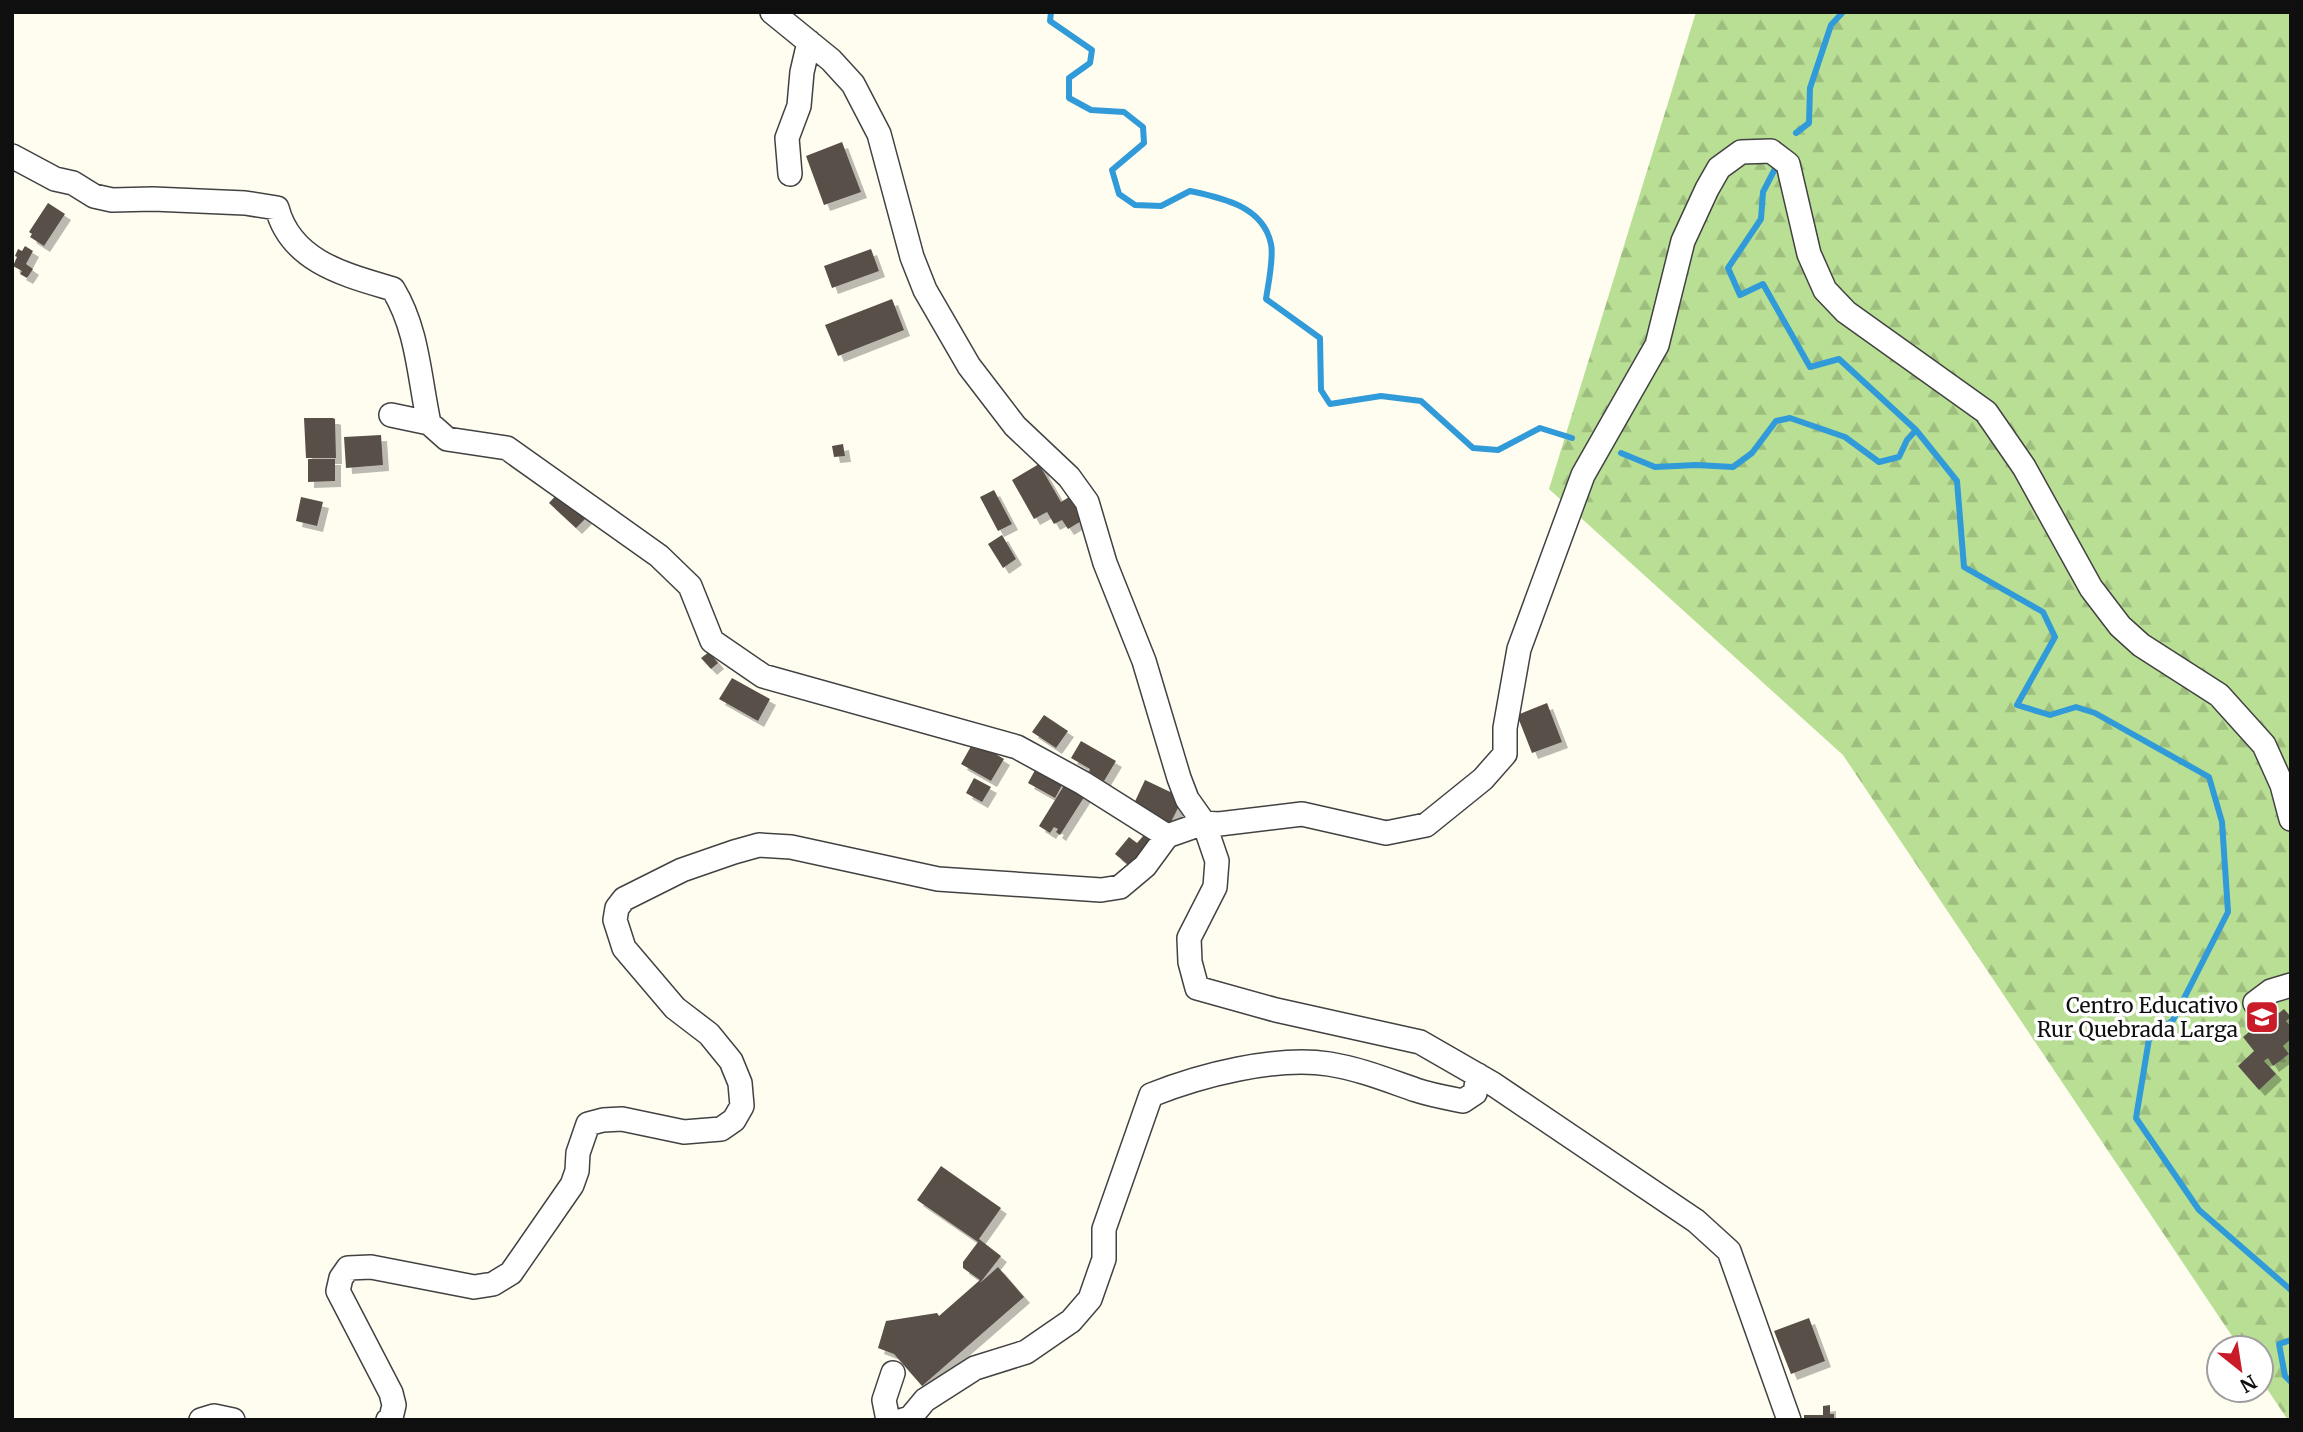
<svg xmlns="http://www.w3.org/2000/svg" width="2303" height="1432" font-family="Merriweather,serif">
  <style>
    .forest { fill: url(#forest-firs) }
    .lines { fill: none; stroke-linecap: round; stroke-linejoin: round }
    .stream { stroke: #319ad8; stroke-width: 6 }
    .building { fill: #584f4a; filter: url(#shadow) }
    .minor-casing { stroke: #424242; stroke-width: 26 }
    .minor { stroke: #fff; stroke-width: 23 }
    .labels { text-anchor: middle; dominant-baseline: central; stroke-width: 7; stroke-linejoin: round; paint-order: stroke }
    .poi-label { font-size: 21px; fill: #0f0f0f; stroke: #fff; text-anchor: end }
  </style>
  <defs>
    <pattern id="forest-firs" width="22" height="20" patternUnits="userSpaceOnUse" patternTransform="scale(1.75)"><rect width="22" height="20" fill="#b8df94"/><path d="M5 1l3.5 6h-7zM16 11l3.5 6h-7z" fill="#9dbe7e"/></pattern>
    <filter id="shadow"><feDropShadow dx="6" dy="6" stdDeviation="0" flood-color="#0004"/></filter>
  </defs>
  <rect width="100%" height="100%" fill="#fffcf0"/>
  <!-- forest -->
  <path class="forest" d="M1696,12H2291V1420H2288L2261,1380V1348H2240L1843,755L1549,489Z"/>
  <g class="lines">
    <!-- stream -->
    <path class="stream" d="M1051,12L1050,21L1092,50L1090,63L1069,78V98L1091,110L1124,112L1143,127L1144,143L1112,170L1119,194L1135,205L1161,206L1190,191C1222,198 1263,206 1271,244C1274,258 1268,285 1266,299L1320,338L1321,390L1330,404L1381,396L1421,401L1473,448L1498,450L1540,428L1572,438
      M1796,133L1809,123L1810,88L1831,25L1843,12
      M1778,163L1763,192L1761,219L1728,268L1740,295L1763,284L1810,367L1839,359L1916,430L1957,481L1964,567L2043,612L2055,637L2017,705L2050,715L2076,707L2095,713L2209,777L2222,822L2228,912L2173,1020L2149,1039L2136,1118L2199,1210L2291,1290
      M1621,453L1655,467L1696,465L1733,467L1752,453L1776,421L1790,418L1845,437L1879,462L1899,457L1907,440L1916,430
      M2291,1340L2279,1344L2285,1376L2291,1382"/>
  </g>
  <!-- building -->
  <path class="building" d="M842,142L861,192L824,205L806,156Z
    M48,203L65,214L44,246L30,237L32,234L29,232Z
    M25,246L33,251L26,264L33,269L27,278L20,274L22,271L13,266L17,257L15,256L18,249L22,251Z
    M871,249L879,271L832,288L824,266Z
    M892,299L904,330L838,356L825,325Z
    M304,418H333L335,419L336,458H306Z
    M381,435L383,465L346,468L344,437Z
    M843,444L845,456L834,457L832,446Z
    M308,459H335V481L308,482Z
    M1039,464L1061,502L1074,494L1088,517L1068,529L1062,520L1054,524L1047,512L1034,519L1012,480Z
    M994,490L1012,524L998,531L980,497Z
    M559,492L586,518L576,528L549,503Z
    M301,497L323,502L317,526L296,521Z
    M1002,535L1016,559L1003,568L988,544Z
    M709,652L718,663L711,669L701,658Z
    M732,678L770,699L758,721L719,699Z
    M1547,703L1562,742L1532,753L1517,715Z
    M1044,715L1068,731L1056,748L1032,732Z
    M974,741L1004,759L991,781L961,764Z
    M1081,741L1116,761L1104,781L1089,772L1090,769L1071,758Z
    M1040,761L1067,776L1055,798L1028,783Z
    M974,778L991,787L982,802L966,793Z
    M1068,779L1088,791L1060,835L1056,832L1058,829L1054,827L1050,833L1039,826Z
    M1145,780L1183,798L1170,824L1131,810Z
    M1144,835L1153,843L1132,868L1115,854L1129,837L1137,843Z
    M2284,1009L2291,1017L2286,1021L2291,1027V1039L2283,1046L2289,1054L2273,1066L2268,1058L2264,1061L2276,1074L2259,1090L2238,1066L2254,1051L2243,1037L2276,1010L2279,1013Z
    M941,1166L1001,1208L979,1239L1001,1256L980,1283L998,1267L1024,1297L922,1386L894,1354L878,1348L886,1321L937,1313L939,1316L980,1280L963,1268V1262L978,1242L917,1200Z
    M1809,1318L1825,1361L1791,1374L1774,1331Z
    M1830,1405V1414H1834V1420H1804V1415H1823V1406Z"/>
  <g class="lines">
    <!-- minor casing -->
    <g class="minor-casing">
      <path id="minor" d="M772,12L831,60L853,84L879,134L912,257L925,290L969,366L1015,426L1069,477L1087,502L1105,563L1144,661L1179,778L1187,799L1204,823L1219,824L1302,814L1386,833L1426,825L1483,779L1505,754V728L1519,649L1583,475L1657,345L1683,241L1707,189L1719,168L1741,152L1771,151L1788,164L1809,254L1825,290L1846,312L1986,412L2024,467L2091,588L2120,626L2141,645L2219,695L2264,745L2282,785L2291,819
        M12,156L55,179L73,183L94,196L112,200L153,199L245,203L277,208C291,262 346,275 393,289C418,330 419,377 429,423
        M790,174L787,138L799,106L802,72L809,42
        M391,415L429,423L447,439L507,448L659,556L690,586L712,641L763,676L1017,747L1083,783L1167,836
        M2263,1014L2255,1003L2271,991L2291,985
        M201,1420L214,1416L233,1420
        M388,1420L391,1418L394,1405L391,1393L338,1291L341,1278L348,1268L371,1267L474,1287L493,1284L511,1273L572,1185L577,1171L578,1153L588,1124L603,1120L622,1119L684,1132L721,1129L734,1120L742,1106L740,1083L731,1061L709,1034L675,1008L624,948L615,920L617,908L624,899L682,870L734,852L759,845L791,847L938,879L1101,890L1120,887L1145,866L1167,836L1204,823L1217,861L1215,887L1189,938L1190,962L1197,988L1276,1010L1420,1042L1493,1084L1696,1221L1729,1251L1789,1420
        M888,1420L884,1400L893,1373
        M903,1420L910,1418L925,1400L975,1368L1026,1352L1071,1321L1090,1299L1104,1259V1229L1151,1095C1201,1075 1275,1056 1329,1064C1360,1069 1387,1080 1416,1090C1431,1095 1448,1098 1463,1101L1475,1093L1478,1075"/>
    </g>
    <!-- minor -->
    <use href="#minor" class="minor"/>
  </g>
  <!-- icons -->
  <defs>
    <g id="school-square" transform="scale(1.75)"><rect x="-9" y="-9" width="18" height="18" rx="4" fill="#ca1b28" stroke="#fff"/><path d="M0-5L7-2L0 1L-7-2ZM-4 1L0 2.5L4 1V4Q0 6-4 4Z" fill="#fff"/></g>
  </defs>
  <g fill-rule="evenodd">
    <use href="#school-square" x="2262" y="1017"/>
  </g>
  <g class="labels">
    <!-- poi labels -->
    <g class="poi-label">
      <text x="2238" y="1005">Centro Educativo<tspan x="2238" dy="24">Rur Quebrada Larga</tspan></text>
    </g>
  </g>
  <!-- border -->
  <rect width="2303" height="1432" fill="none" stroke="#0f0f0f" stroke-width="28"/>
  <!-- north arrow -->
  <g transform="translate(2240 1369) rotate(150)"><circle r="33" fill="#ffffff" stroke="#9f9f9f" stroke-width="2"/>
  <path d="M0-5L12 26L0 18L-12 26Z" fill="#ca1b28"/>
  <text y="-10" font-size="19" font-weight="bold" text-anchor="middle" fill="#0f0f0f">N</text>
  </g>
</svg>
